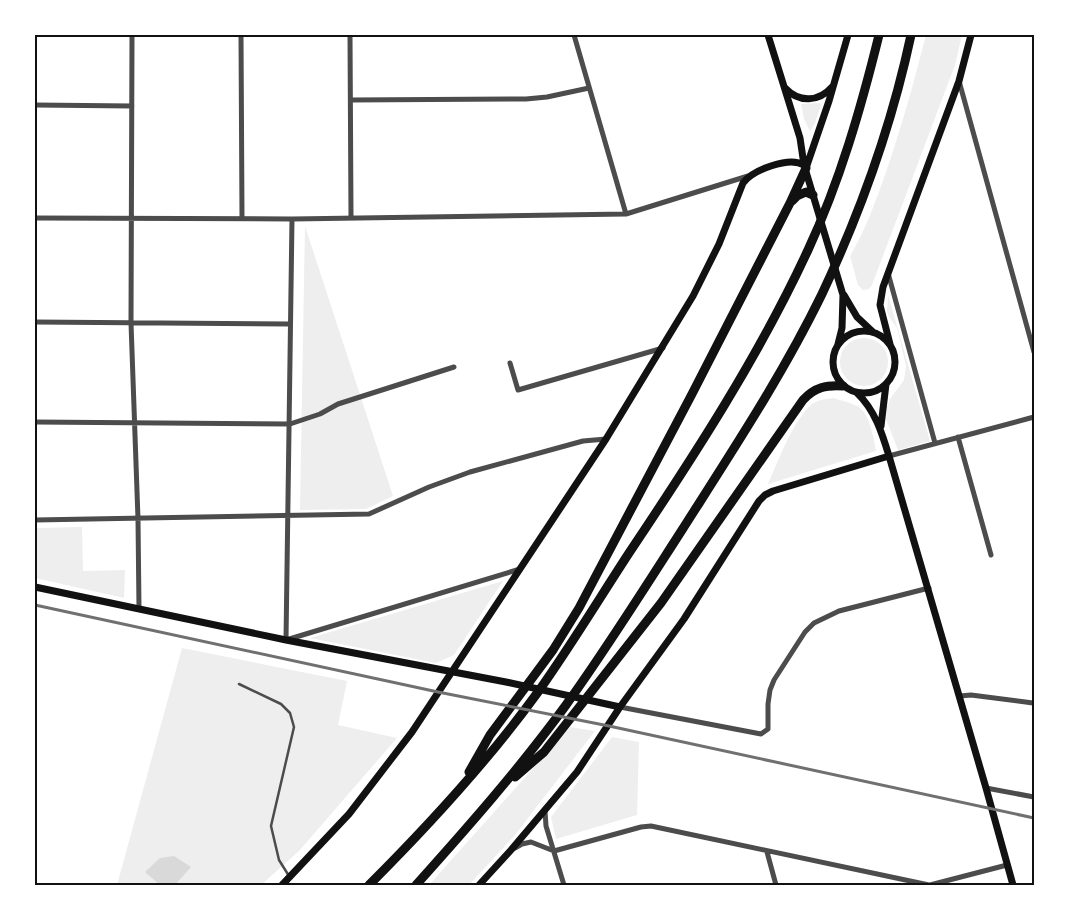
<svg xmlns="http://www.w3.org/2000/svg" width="1069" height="920" font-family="'Titillium Web',sans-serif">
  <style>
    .green { fill: #eee }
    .water { fill: #d9d9d9 }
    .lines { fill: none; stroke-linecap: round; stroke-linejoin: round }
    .service { stroke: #4c4c4c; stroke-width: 2.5 }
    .minor { stroke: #4c4c4c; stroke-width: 5 }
    .secondary { stroke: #111; stroke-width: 7 }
    .motorway { stroke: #111; stroke-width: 9 }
    .rail { stroke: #707070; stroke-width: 3 }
    .neatline { fill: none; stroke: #111; stroke-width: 2 }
  </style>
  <rect width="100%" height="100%" fill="#fff"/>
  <!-- green -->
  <path class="green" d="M926,35H962L955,65L872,285L869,289L863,290L858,285L850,256C865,231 875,203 885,175C901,129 914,82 926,35Z
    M819,103L821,105L815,123L810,131L804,119L801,104Z
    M305,226L393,496L366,509L300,510Z
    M888,295L930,441L898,450L886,419L887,407L890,399L904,380L906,366L897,328L889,317L887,312Z
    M840 362a24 24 0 1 1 48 0a24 24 0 1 1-48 0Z
    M833,398C842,401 855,403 862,410C870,418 874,440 876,451L768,484C779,459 792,423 811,405C817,400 826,399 833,398Z
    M82,527L83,571L125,570L124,598L35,578V528Z
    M503,581L454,655L436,663L310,638Z
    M182,648L347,681L338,725L397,738L299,851L261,885H117Z
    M570,727L595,731L515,835L469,885H429Z
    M612,737L639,742L637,815L556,839L551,817Z"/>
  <!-- water -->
  <path class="water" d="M174,856L191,867L175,885H160L145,872L160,858Z"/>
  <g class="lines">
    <!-- service -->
    <path class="service" d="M239,684L281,704L290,713L294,727L271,826L279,860L289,876"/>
    <!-- minor -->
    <path class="minor" d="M132,35L131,323L138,519L139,609
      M241,35L242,218
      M350,35L351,217
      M574,35L626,214
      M959,81L1034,352
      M351,100L526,99L547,97L589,88
      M35,105L132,106
      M35,218L292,219L626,214L748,176
      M292,219L286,640L520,569
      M888,273L935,443
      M35,322L290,324
      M510,363L518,390L663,348
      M35,422L290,424L320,414L338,404L454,367
      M958,437L991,555
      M889,456L1034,417
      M35,520L369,514L429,487L470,472L583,441L606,439
      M960,696L971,695L1033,703
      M620,707L761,734L768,729V704L770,690L774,680L805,632L814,623L839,611L929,588
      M986,788L1034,797
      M545,811L546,826L564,885
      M515,848L522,844L531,842L554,851L641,827L651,826L929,885
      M767,852L776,885
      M930,885L1007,865"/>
    <!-- secondary -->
    <path class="secondary" d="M768,35L800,138L804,165L843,295L842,328L838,344
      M785,88C799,103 819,102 832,87
      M806,168L829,101L848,35
      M844,295L857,317L873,332
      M833 362a31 31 0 1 1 62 0a31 31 0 1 1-62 0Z
      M890,344L880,305L883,287L959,81L971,35
      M857,393C875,410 882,433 889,456L986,788L1013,885
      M881,426L886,384
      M35,587L286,640L506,682L620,707
      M282,885L349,814L412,732L606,439L693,296L719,244L743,183C753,170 789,156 804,165
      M479,885L511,850L577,772L620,707L684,619L759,501L765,495L773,491L889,456"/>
    <!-- motorway -->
    <path class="motorway" d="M792,201L797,196L806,192L813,195
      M469,772L490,735L553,650L579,608L692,394L790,203L806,168
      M515,777L544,752L661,603L803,400C815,387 826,385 843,386
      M369,885C429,825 488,761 538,692C570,647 599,599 629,553C694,456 759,356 808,250C840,181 861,108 879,35
      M416,885C468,827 520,768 566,705C607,648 644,589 682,530C731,453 782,376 822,294C861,211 892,124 911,35"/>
    <!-- rail -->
    <path class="rail" d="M35,605L438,692L609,726L1034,818"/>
  </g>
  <!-- border -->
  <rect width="1069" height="920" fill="none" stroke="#ffffff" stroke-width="72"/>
  <rect x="36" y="36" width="997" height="848" class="neatline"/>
</svg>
